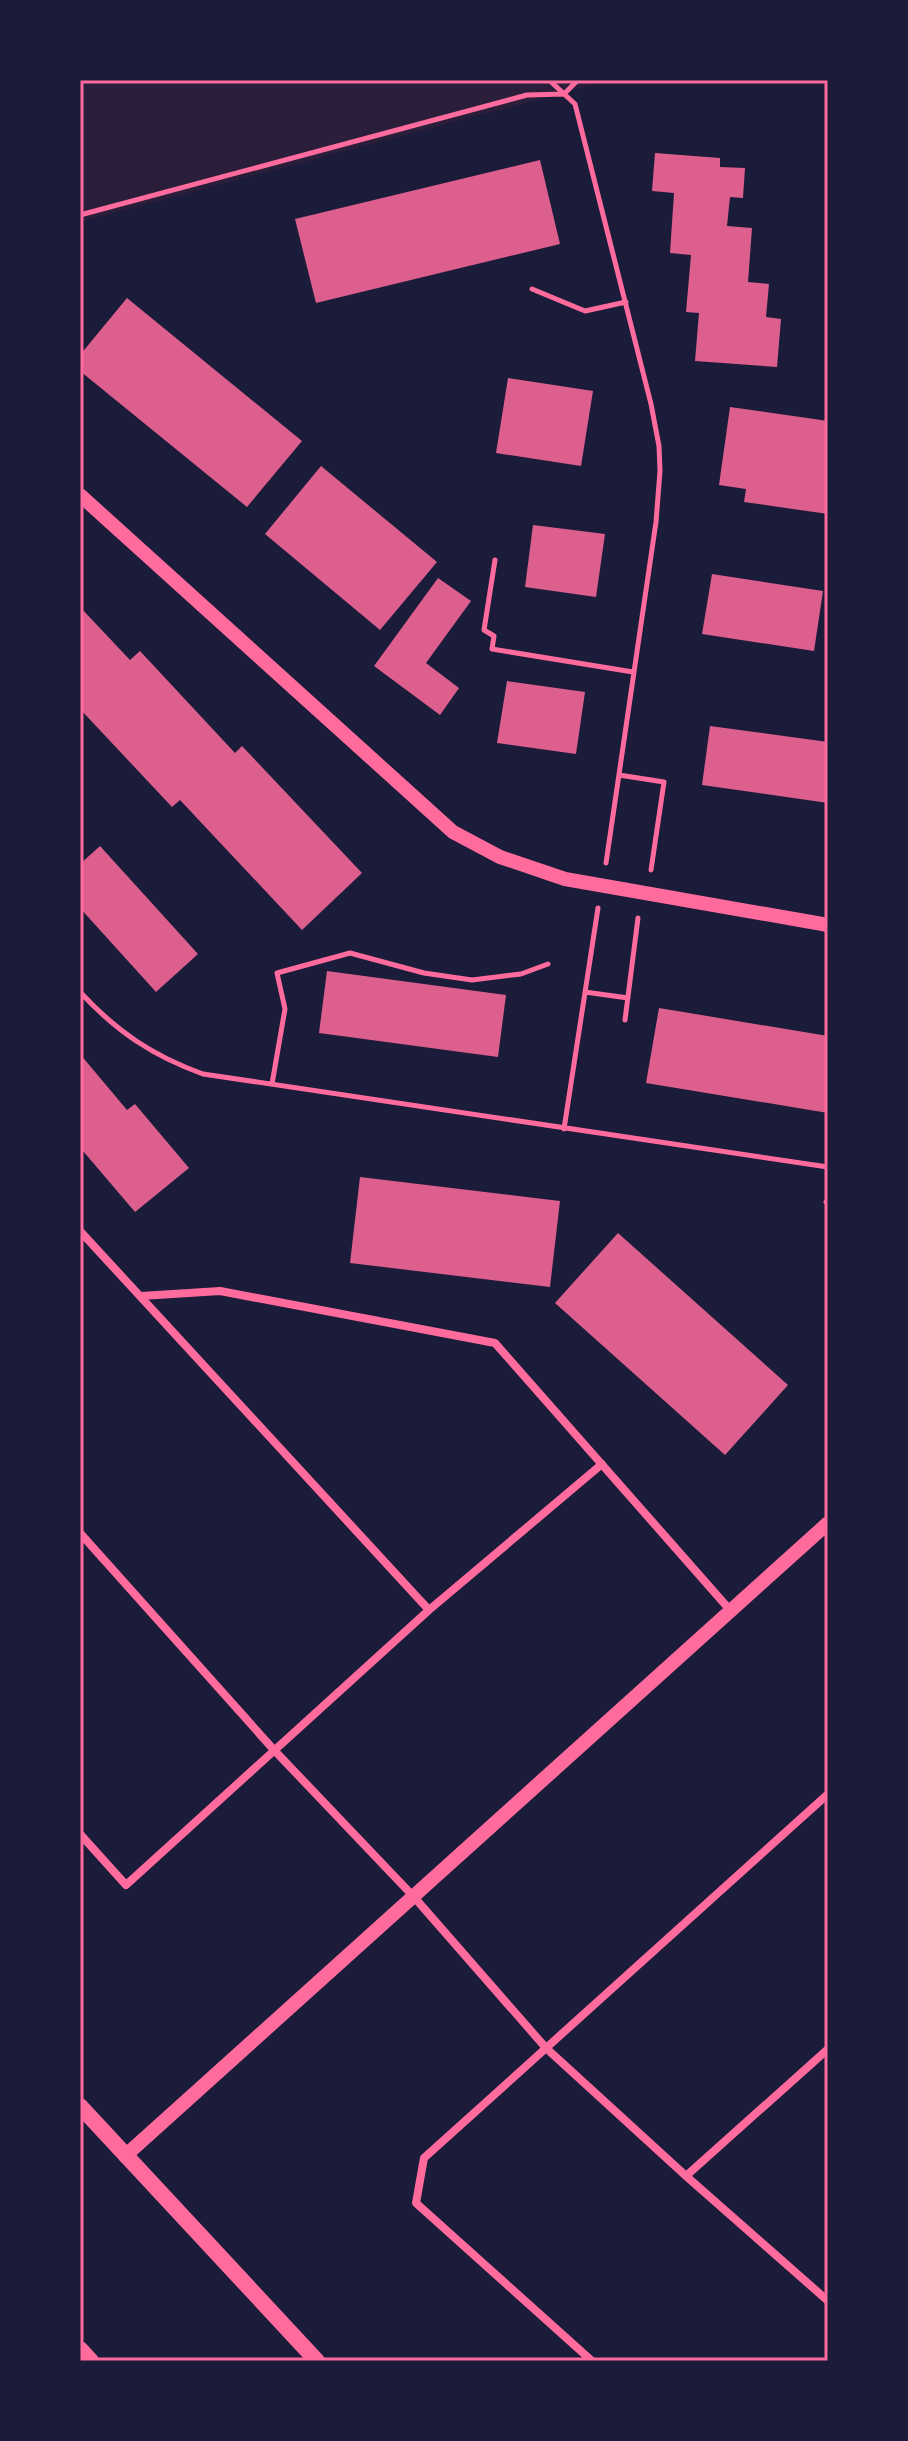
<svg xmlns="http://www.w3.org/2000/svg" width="908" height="2441" font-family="'Sofia Sans Condensed',sans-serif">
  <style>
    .green { fill: #2a1e3b }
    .building { fill: #dd5f8e }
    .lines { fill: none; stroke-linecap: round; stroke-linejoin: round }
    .path { stroke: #ff6b9d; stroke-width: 5 }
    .minor { stroke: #ff6b9d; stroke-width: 8 }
    .tertiary { stroke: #ff6b9d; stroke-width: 14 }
    .secondary { stroke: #ff6b9d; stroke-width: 16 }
    .neatline { fill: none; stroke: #ff6b9d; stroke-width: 3 }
  </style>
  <rect width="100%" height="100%" fill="#1b1b3a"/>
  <!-- green -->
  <path class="green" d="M80,80H607V81L80,222Z"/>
  <!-- building -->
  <path class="building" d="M655,153L720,158V167L745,168L743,198L730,197L727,226L752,228L748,282L769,284L766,317L781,319L777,367L695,361L699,313L686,312L691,255L670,253L674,193L652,191Z
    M540,160L560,244L316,303L295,219Z
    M127,298L302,441L247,507L80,371V355Z
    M508,378L593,391L581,466L496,453Z
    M730,407L828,421V514L744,502L746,489L719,485Z
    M321,466L437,562L380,630L265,534Z
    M533,525L605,534L596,597L525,587Z
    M712,574L823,591L814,651L702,634Z
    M438,578L471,601L426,663L459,688L440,715L374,666Z
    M80,607L130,660L140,651L235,753L242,746L362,873L302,930L180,800L172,807L80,709Z
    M507,681L585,692L576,754L497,743Z
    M710,726L828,742V803L702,785Z
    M100,846L198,954L156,992L80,908V864Z
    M327,971L506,995L498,1057L319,1033Z
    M659,1008L828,1036V1113L646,1083Z
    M80,1054L127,1110L135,1104L189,1168L135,1212L83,1151L80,1154Z
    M360,1177L560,1201L550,1287L350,1263Z
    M618,1233L788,1385L725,1455L555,1303Z"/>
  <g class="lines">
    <!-- path -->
    <path class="path" d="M549,80L575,104L651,404L659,446L660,471L656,522L606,863
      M80,215L527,95L564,94L578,80
      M532,289L585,311L626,302
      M495,560L484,630L494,636L492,649L633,672
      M619,775L664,782L651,870
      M80,992C117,1032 153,1056 203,1074L828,1167
      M585,992L628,998
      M625,1020L638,918
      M272,1084L285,1009L277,973L350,953L424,973L472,980L521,974L548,964
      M564,1129L598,908
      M826,1202H828"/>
    <!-- minor -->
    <path class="minor" d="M80,1231L429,1610
      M141,1296L220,1291L495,1343L730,1610
      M80,1533L274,1750L414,1897L546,2048L686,2176L828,2301
      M80,1834L126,1885L429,1610L602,1464
      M686,2176L828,2049
      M592,2361L416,2203L424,2158L828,1794"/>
    <!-- tertiary -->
    <path class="tertiary" d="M80,495L453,832L500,857L565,879L828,925
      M125,2156L828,1523"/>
    <!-- secondary -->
    <path class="secondary" d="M80,2106L317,2361
      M80,2349L91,2361"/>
  </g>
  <!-- border -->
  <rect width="908" height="2441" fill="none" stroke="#1b1b3a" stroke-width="164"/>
  <rect x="82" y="82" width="744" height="2277" class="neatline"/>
</svg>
